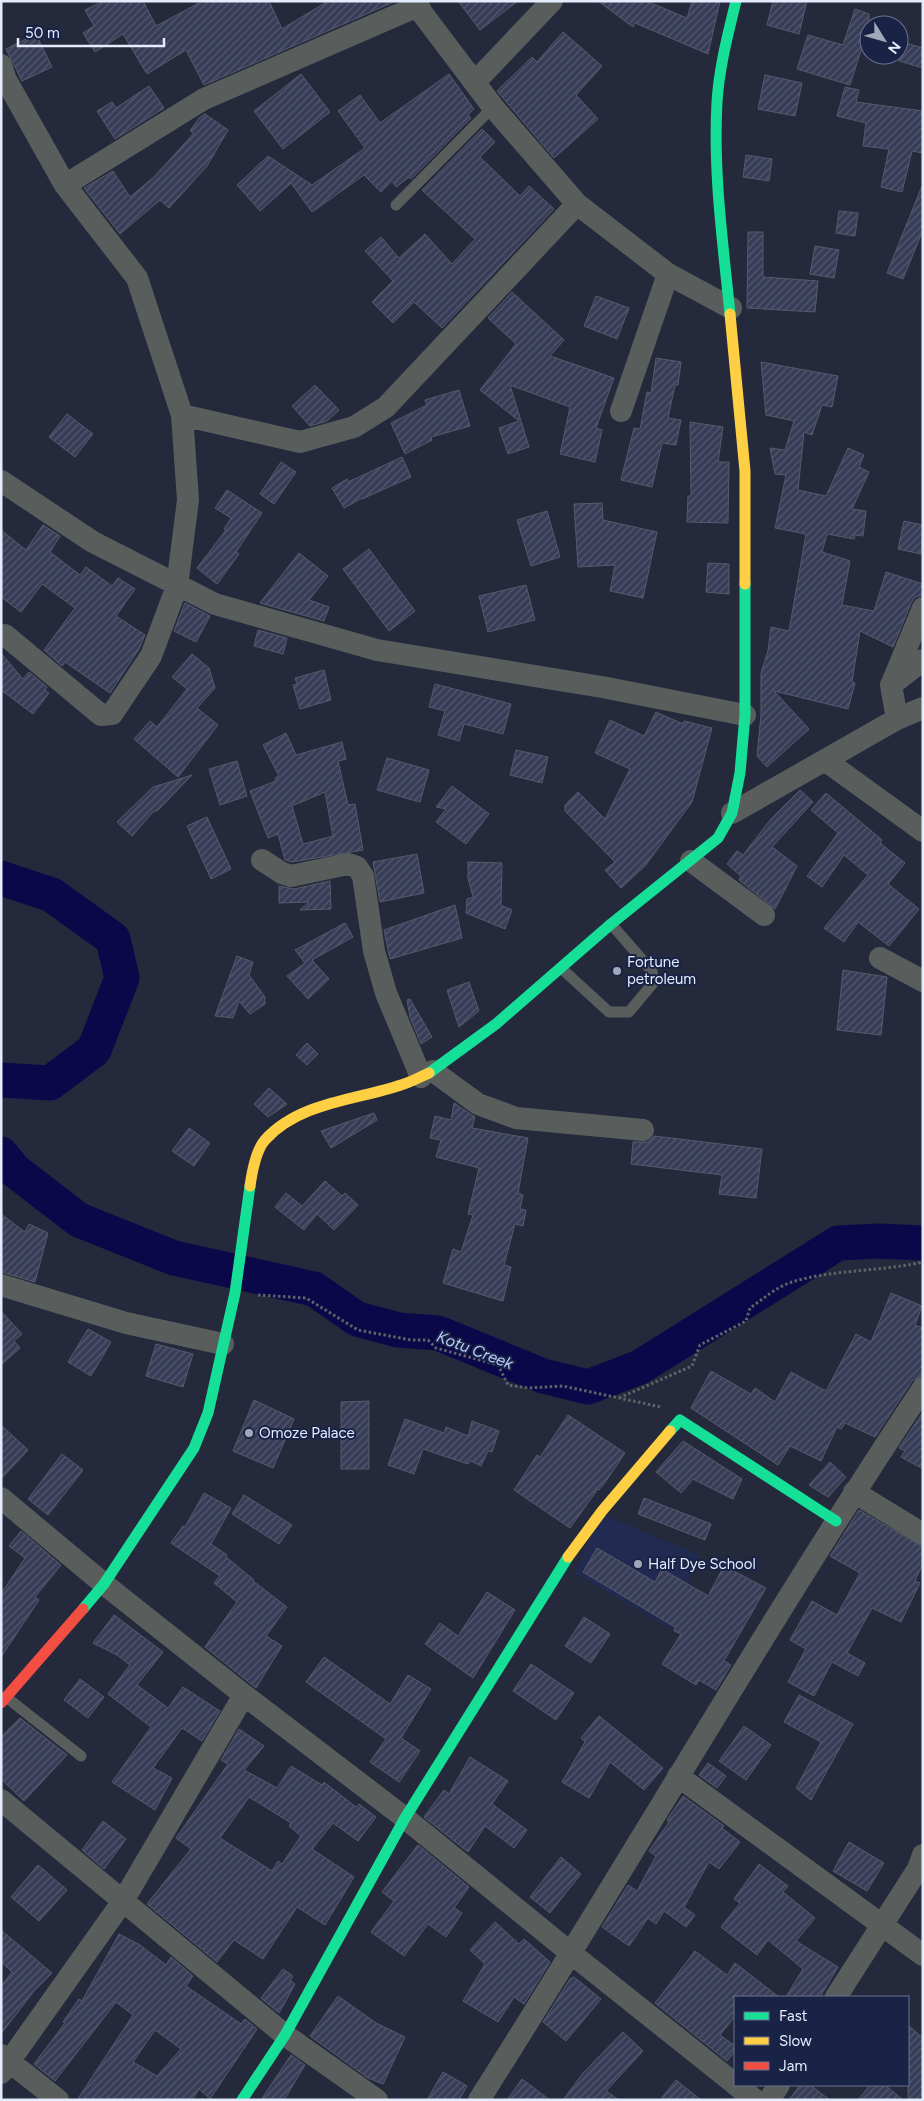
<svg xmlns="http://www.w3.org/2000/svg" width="924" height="2101" font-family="Figtree,sans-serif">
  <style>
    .built { fill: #212b52 }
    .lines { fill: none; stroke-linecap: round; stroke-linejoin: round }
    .river { stroke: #0a0849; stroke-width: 35 }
    .building { fill: url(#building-hatch); stroke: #565a6b; fill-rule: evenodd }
    .path { stroke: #5f6366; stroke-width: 3; stroke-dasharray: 2.5 2.5; stroke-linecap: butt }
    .lane { stroke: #595e5d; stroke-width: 11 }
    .street { stroke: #595e5d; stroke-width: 22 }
    .fast { stroke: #16e098; stroke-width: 11 }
    .slow { stroke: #ffcf43; stroke-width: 11 }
    .jam { stroke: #f24e42; stroke-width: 11 }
    .poi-dot { fill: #a1a8ba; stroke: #192346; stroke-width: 2 }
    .labels { text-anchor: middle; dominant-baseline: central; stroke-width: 4; stroke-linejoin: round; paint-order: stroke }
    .poi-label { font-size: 15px; fill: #e5ecfe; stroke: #192346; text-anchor: start }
    .water-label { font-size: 16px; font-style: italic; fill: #baccfd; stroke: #192346 }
  </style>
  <defs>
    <pattern id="building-hatch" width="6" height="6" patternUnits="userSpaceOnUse" patternTransform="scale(1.25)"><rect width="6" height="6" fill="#383d57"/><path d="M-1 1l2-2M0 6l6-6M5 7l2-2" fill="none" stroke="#555970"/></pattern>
  </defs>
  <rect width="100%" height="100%" fill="#24293c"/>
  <!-- built -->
  <path class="built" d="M601,1514L700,1555L670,1628L575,1573Z"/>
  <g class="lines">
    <!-- river -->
    <path class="river" d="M1,878L52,895L113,939L122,978L94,1050L50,1083L1,1080
      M1,1154L14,1170L79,1220L174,1258L314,1289L357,1319L398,1330L438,1333L543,1376L588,1387L640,1367L838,1243L878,1241L923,1243"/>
  </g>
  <!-- building -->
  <path class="building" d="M103,1H143L156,26L203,1H269L282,29L328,1H396L204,85L186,50L147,74L123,34L95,52L83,33L94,26L85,10Z
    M458,1H518L480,30Z
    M598,1H646L687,18L692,1H720L708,54L635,23L633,27Z
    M773,1H807L799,34L767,25Z
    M855,9L869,14V25L850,85L797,69L808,35L843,45Z
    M563,32L602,66L576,95L598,119L554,158L497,91L532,57L537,62Z
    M36,34L52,67L22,81L6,49Z
    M899,41L923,48V68L899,61Z
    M301,74L330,112L283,149L254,111Z
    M449,74L474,109L468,115L471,118L411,179L409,177L396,187L392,181L381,192L364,175L312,212L291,183L260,211L237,185L268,156L312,185L365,148L338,111L360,95L380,123Z
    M765,75L802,83L795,116L758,109Z
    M149,86L164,108L115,139L97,111L112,102L116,108Z
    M845,87L859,90L856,102L923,111V153L912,151L902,192L881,187L889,149L863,146L866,123L837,116Z
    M205,114L228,130L207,166L169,208L160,200L120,234L84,188L113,171L130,197L154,177L194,133L190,131L199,118Z
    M482,129L495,142L480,157L520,196L529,186L554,209L442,328L414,302L393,323L372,302L393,281L365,251L381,237L399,258L425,234L452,264L475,239L422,190Z
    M746,155L772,159L769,181L743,177Z
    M922,186L923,230L903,279L887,273Z
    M839,211L858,213L855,236L836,233Z
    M748,232H763V277L818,281L815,312L747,308Z
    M815,246L839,250L834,278L810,274Z
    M512,292L564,340L550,356L614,378L596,428L602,430L595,462L560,454L570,407L510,385L529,447L508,454L499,428L519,421L480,390L516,344L488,318Z
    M596,296L629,308L617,339L584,326Z
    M656,358L681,362L678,385H675L668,418L681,420L676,445L662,443L652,487L621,480L634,428L640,429L647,392L651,393Z
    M761,362L838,376L832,407L822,405L812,435L804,432L798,490L826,496L848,448L864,455L859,467L869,472L852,509L866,511L863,536L855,535L854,539L827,534L822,552L850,561L842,605L874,611L886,572L923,584V595L915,597L911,603L893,647L860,631L852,682L855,683L848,709L774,691L809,729L767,767L757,756L761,715V673L768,651L771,627L789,631L806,534L775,528L786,475L775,474L770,448L785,450L794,421L766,415Z
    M315,385L339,410L327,421L310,426L292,406Z
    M459,390L470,426L431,437L432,440L405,454L391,423L427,405L425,400Z
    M67,414L93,434L75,457L49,437Z
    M690,422L723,427L718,462H729L728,523L687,522L688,496H691Z
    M402,457L411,477L362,499V498L344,508L332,488L347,479L348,482Z
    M281,462L296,472L274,504L260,494Z
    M227,490L262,513L236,552L239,554L217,584L197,568L226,530L224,529L231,518L215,508Z
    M602,503L603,520L657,532L643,598L610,591L615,565L578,567L574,504Z
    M547,511L560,557L531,566L517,520Z
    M904,521L923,525L921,554L898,549Z
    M43,525L60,536L50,552L80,575L86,567L112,586L118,578L135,589L116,616L145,635L139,649L110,693L65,662L62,666L44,650L75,608L42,584L21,612L1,597V530L26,550Z
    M369,549L415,611L389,631L343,569Z
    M299,553L328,576L309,600L329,607L324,621L260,603Z
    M708,563L729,564V594L706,592Z
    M526,585L535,620L488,632L479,596Z
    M185,603L210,616L196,642L174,631Z
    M258,630L287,638L283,654L254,646Z
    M1,653L23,679L29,672L47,687L45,690L49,693L33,714L1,690Z
    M192,654L209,668L215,688L197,708L218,725L178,777L134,739L150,721L157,727L187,689L172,677Z
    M324,670L331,700L300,709L293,685L297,684L295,678Z
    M435,684L511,704L503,734L464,724L459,741L438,735L445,711L429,707Z
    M656,712L683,724L684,721L712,728L692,802L645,866L621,888L605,870L615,862L565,811V805L578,792L605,819L630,769L595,753L610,720L644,736Z
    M286,733L296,755L342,742L346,759L338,761L348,805L355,804L363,850L292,862L285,860L278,834L268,838L250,791L276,781L275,778L279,776L263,745ZM325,792L333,836L303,844L292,806Z
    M516,750L548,757L542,783L510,775Z
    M387,758L429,770L420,802L377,790Z
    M237,761L247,796L220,805L209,769Z
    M192,775L157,811H154L132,836L117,822L153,787Z
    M452,786L489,814L466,844L436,822L446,809L436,807Z
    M800,790L813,802L772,847L797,866L775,909L739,880L741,876L727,864L737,851L743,855L771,819Z
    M826,793L882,840L880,843L905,863L888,884L919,909L889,946L858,922L844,942L824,928L868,875L844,855L822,887L807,876L838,833L811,810Z
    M207,817L231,869L211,879L187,826Z
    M417,854L424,893L380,902L373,862Z
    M468,862L502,863L501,905L512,910L505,929L466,913L467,899L473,897L468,878Z
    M330,881L331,909L300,910L309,902L279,903V886L294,889Z
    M455,905L462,938L390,959L384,930Z
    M345,923L353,937L312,960L329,979L308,999L287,976L305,963L295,950Z
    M237,956L253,962L249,975L265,997V1004L250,1014L239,1001L233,1018L215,1016Z
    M843,970L887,977L881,1035L837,1030Z
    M469,982L479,1011L459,1027L447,990Z
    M410,999L432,1037L421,1044L410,1017L407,1000Z
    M307,1043L318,1054L307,1065L296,1055Z
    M269,1088L287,1104L268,1117L254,1104Z
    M454,1103L475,1117L472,1128L528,1138L518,1193L523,1195L520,1209L526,1210L523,1226L515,1224L504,1265L511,1267L503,1301L443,1283L453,1249L461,1252L473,1215L468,1214L479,1168L436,1157L441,1140L430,1138L435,1116L451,1120Z
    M374,1113L377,1120L331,1148L321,1131Z
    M189,1128L210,1143L194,1166L172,1151Z
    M654,1136L762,1149L756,1198L719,1194L722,1175L631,1164L633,1142H648Z
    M325,1181L342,1196L345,1193L358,1205L334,1230L317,1214L304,1230L275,1207L286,1193L302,1206Z
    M1,1214L25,1232L29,1224L48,1233L35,1282L1,1272Z
    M891,1293L922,1306L915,1325L923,1328V1375L912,1381L875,1437L845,1423L841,1429L837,1427L821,1461L790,1446L778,1465L691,1408L711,1371L751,1394L755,1388L775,1402L791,1372L826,1391L856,1334L871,1342Z
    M1,1311L22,1334L14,1341L20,1348L1,1365Z
    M88,1329L111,1342L91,1376L68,1362Z
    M156,1344L193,1354L183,1387L146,1376Z
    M254,1400L294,1419L273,1468L233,1451Z
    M369,1401V1469H341V1402Z
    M923,1412V1469L901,1457L905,1451L899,1448Z
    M568,1415L625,1453L604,1484L599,1490L598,1489L570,1528L514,1490L537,1455L540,1457Z
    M405,1419L444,1433L446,1427L468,1436L472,1421L499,1431L492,1452L488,1451L481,1466L471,1461L468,1464L423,1449L414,1474L388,1465Z
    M1,1425L28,1450L1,1479Z
    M683,1441L742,1479L733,1499L693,1479L681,1493L656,1472Z
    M62,1454L83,1470L48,1515L28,1499Z
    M830,1462L846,1477L828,1497L809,1485Z
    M204,1493L231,1508L211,1544L227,1555L226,1557L254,1580L253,1581L287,1607L266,1636L282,1646L256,1688L205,1647L237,1602L214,1583L220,1576L171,1543L183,1526L185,1527Z
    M244,1495L292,1525L279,1544L232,1514Z
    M644,1498L711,1524L705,1540L638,1514Z
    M859,1510L923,1547V1563L915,1581L920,1583L901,1622L872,1608L847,1653L865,1663L858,1676L832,1662L814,1696L788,1682L806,1649L790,1640L812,1601L837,1615L860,1573L830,1556Z
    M21,1531L61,1565L35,1597L39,1600L1,1657V1594L25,1558L9,1546Z
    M597,1548L655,1582L662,1569L708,1596L724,1566L766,1588L724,1661L731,1665L716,1690L699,1680L696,1685L662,1664L681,1634L674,1631L675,1627L583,1572Z
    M487,1592L515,1610L473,1678L425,1644L440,1623L458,1636Z
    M114,1615L163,1652L137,1685L168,1708L183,1687L220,1711L202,1741L182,1728L153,1768L172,1778L155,1810L112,1782L151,1727L108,1694L130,1665L117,1655L93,1643Z
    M584,1617L610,1634L591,1663L565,1646Z
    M324,1657L390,1704L408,1675L431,1689L401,1738L420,1751L399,1782L370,1762L386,1739L306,1682Z
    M531,1664L574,1693L556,1720L513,1691Z
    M80,1679L104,1697L88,1718L64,1700Z
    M799,1695L853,1724L811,1800L796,1788L821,1742L784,1722Z
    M599,1716L663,1768L644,1790L610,1762L589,1798L562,1782L585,1742L581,1738Z
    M20,1718L67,1755L24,1801L1,1779V1737Z
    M744,1726L771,1745L746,1780L719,1761Z
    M239,1729L264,1746L244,1770L277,1788L291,1766L322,1785L324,1782L356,1807L359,1804L376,1817L358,1841L333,1823L312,1849L354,1877L325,1925L297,1907L263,1959L234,1940L217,1962L147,1904L191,1849L176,1838L228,1764L221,1760ZM249,1797L291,1823L289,1826L301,1836L282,1864L278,1861L272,1871L220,1838Z
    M470,1757L508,1781L492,1804L527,1830L514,1848L485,1826L468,1852L424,1817L444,1790L449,1794Z
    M708,1763L726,1776L717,1788L699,1775Z
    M683,1796L724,1826L722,1828L740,1842L719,1869L709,1862L684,1907L695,1915L686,1927L664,1911L656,1924L648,1918L629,1946L602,1927L628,1885L637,1891L656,1856L649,1851L669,1822L667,1820Z
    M103,1821L126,1839L104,1869L82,1850Z
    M849,1842L884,1863L867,1891L833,1871Z
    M418,1845L469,1887L454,1908L462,1913L446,1937L428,1924L404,1956L371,1932L394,1901L382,1892Z
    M561,1857L581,1874L550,1913L530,1897Z
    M759,1864L788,1886L783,1892L815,1918L796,1941L838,1967L820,1997H786L803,1969L768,1940L757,1955L721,1927L740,1903L734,1899Z
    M38,1865L67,1890L39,1921L11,1897Z
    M495,1922L519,1944L524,1939L550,1962L524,2004L514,1997L498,2022L463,2001L485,1964L470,1950Z
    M1,1930L52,1973L34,1991L1,2034V1986L12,1972L1,1962Z
    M119,1934L140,1945L166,1965L171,1957L193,1976L186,1986L241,2024L245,2019L257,2029L210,2099L199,2089L192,2100H77L133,2015L116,2002L55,2081L34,2064L65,2023L63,2022L79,1999L82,2001ZM155,2030L181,2049L157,2076L133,2062Z
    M695,1951L727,1975L735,1963L779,1997H735V2016L720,2035L735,2046V2051L727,2061L655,2003Z
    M283,1969L293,1976L290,1980L295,1984L279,2013L261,1998Z
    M574,1977L601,1999L566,2041L543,2022L570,1979Z
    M338,1996L376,2023L405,2037L383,2084L368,2078L310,2036Z
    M908,2025L923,2038V2100H908Z
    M623,2032L643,2051L606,2091L619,2100H563L583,2073Z
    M291,2055L305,2065L284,2100H261Z
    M443,2072L467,2086L459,2100H427Z
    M522,2079L550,2100H507Z
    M676,2080L701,2100H660Z
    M800,2085H810L830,2100H789Z
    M870,2085H885L903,2100H858Z"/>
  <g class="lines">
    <!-- path -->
    <path class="path" d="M258,1295L306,1298L358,1330L411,1340H428L436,1348L498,1365L508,1385L528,1388L563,1386L661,1407
      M619,1398L692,1366L700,1345L746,1321L750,1308C762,1300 775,1288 789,1283C831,1269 879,1272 923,1262"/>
    <!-- lane -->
    <path class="lane" d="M396,205L493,107
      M561,968L609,1012H629L654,982L652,971L611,924
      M6,1697L81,1756"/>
    <!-- street -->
    <path class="street" d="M416,1L422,13L493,107L577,204L668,274L731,308
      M1,65L6,80L65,185L137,278L182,415L188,500L177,586L151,656L112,714L101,715L5,635
      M475,82L552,1
      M65,185L204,99L418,6
      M621,411L668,274
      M182,415L300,442L354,427L386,407L577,204
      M1,481L93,542L215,604L377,650L602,687L745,715
      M892,683L923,608
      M897,719L923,708
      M826,761L923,831
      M732,813L897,719L891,685L923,660
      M262,860L282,873L291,876L348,864L357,867L363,876L374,951L386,993L421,1077
      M691,861L764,915
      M880,958L923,981
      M433,1071L478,1104L516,1118L643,1130
      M1,1285L126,1323L223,1344
      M854,1492L923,1534
      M1,1498L104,1584L244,1695L405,1818L572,1954L735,2084
      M678,1776L923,1955
      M1,1800L285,2035L377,2100
      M836,1997L918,1869L923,1855
      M1,2055L58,2100
      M1,2073L123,1901L244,1695
      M736,2085L755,2100
      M479,2100C629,1864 768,1621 923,1388
      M769,2100L779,2085"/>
    <!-- fast -->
    <path class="fast" d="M730,314C723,243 713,173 717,102C719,68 728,34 736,1
      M429,1073L496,1024L611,924L718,838L732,813L740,773L745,715V584
      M670,1431L680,1420L836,1521
      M83,1609L104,1584L194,1448L208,1413L235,1293L250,1186
      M242,2100L285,2035L405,1818L568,1557"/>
    <!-- slow -->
    <path class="slow" d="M730,314L745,471V584
      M250,1186C252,1172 256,1150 265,1140C299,1102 357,1100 401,1085C411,1082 420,1077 429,1073
      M568,1557L602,1511L670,1431"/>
    <!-- jam -->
    <path class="jam" d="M1,1703L83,1609"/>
  </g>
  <!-- markers -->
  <g class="poi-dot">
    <circle cx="617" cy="971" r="5"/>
    <circle cx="249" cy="1433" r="5"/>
    <circle cx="638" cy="1564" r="5"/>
  </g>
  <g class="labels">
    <!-- poi labels -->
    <g class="poi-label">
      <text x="627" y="962">Fortune<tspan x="627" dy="17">petroleum</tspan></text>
      <text x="259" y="1433">Omoze Palace</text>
      <text x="648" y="1564">Half Dye School</text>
    </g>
    <!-- water labels -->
    <g class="water-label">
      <text transform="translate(475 1350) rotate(21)">Kotu Creek</text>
    </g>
  </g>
  <!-- border -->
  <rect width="924" height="2101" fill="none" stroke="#e5ecfe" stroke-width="5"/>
  <!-- legend -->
  <rect x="734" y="1996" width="175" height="90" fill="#192346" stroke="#6b7390"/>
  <rect x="744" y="2012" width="25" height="8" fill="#16e098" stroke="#6b7390"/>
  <text x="779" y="2021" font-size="15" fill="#e5ecfe">Fast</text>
  <rect x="744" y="2037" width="25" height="8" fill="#ffcf43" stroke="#6b7390"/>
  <text x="779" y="2046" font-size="15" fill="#e5ecfe">Slow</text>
  <rect x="744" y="2062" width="25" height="8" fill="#f24e42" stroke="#6b7390"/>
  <text x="779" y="2071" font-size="15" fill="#e5ecfe">Jam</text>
  <!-- north arrow -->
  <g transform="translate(884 40) rotate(127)"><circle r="24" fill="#192346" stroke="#6b7390"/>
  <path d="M0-4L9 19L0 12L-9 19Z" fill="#a1a8ba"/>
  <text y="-8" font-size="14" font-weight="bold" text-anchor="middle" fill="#e5ecfe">N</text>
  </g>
  <!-- scale -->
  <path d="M18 38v8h146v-8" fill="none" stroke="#e5ecfe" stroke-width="2.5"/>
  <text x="25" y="38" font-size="15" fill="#e5ecfe" stroke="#192346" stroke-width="4" paint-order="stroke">50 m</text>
</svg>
